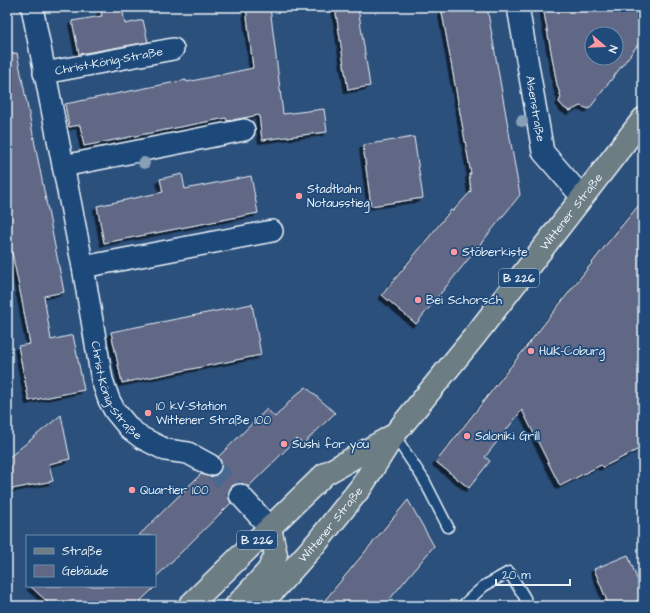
<svg xmlns="http://www.w3.org/2000/svg" width="650" height="613" font-family="'Architects Daughter',sans-serif">
  <style>
    .building { fill: #606885; stroke: #e8f1f8; fill-rule: evenodd; filter: url(#shadow) }
    .lines { fill: none; stroke-linecap: round; stroke-linejoin: round }
    .street-tunnel { stroke: #48688f; stroke-width: 21; stroke-dasharray: 21 10; stroke-linecap: butt }
    .lane-casing { stroke: #e8f1f8; stroke-width: 13 }
    .street-casing { stroke: #e8f1f8; stroke-width: 24 }
    .primary-casing { stroke: #e8f1f8; stroke-width: 25 }
    .lane { stroke: #1f4a7a; stroke-width: 10 }
    .street { stroke: #1f4a7a; stroke-width: 21 }
    .primary { stroke: #6d7d84; stroke-width: 22 }
    .tree { fill: #879fb7 }
    .poi-dot { fill: #ff9aa2; stroke: #1f4a7a; stroke-width: 1.5 }
    .labels { text-anchor: middle; dominant-baseline: central; stroke-width: 3.5; stroke-linejoin: round; paint-order: stroke }
    .shield { fill: #1f4a7a; stroke: #acbfd2; stroke-width: 1 }
    .shield-label { font-size: 11px; font-weight: bold; fill: #e8f1f8 }
    .street-label { font-size: 12px; fill: #e8f1f8; stroke: #1f4a7a }
    .poi-label { font-size: 12px; fill: #e8f1f8; stroke: #1f4a7a; text-anchor: start }
  </style>
  <defs>
    <filter id="shadow"><feDropShadow dx="-3.5" dy="3.5" stdDeviation="0" flood-color="#0009"/></filter>
  </defs>
  <rect width="100%" height="100%" fill="#2c507c"/>
  <filter id="ink" filterUnits="userSpaceOnUse"><feTurbulence type="fractalNoise" baseFrequency=".025" numOctaves="2"/><feDisplacementMap in="SourceGraphic" scale="8" xChannelSelector="R" yChannelSelector="G"/><feConvolveMatrix kernelMatrix="1 2 1 2 8 2 1 2 1" color-interpolation-filters="sRGB"/></filter>
  <g filter="url(#ink)">
    <!-- building -->
    <path class="building" d="M100,7H122L125,24L143,20L148,42L79,54L72,21L102,16Z
      M246,7H270L283,114L324,109L327,132L262,140L259,115L227,121L226,118L84,146L80,125L69,127L65,104L186,80L187,82L253,68Z
      M335,7H358L370,86L348,90Z
      M441,7H487L520,195L416,324L382,295L451,210L453,211L471,191L469,174H471Z
      M543,7H643V38L589,109L580,106L570,111L564,108L559,102L561,97L557,85ZM592,34H616V58H592Z
      M17,53L64,292L44,296L51,340L73,335L84,390L29,401L18,346L30,344L21,296L10,243L7,244V54Z
      M414,137L423,198L371,206L363,145Z
      M182,174L185,189L251,176L258,213L104,243L97,206L163,192L160,179Z
      M643,200V447L603,467L601,465L560,486L522,410L485,457L490,461L469,488L436,462L606,245Z
      M252,304L261,355L122,383L111,332Z
      M306,387L335,413L303,444L297,439L248,487L243,484L238,483L232,486L228,492V497L231,503L155,578V536H138L201,474L210,477L217,475L221,470L222,465L218,457L267,409L275,417L295,396Z
      M61,415L70,459L49,464L53,481L7,490V459Z
      M408,500L434,546L384,606H320Z
      M628,555L637,579L643,577V599L622,606H609L594,569Z
      M30,586H156L135,606H52Z"/>
    <g class="lines">
      <!-- street-tunnel -->
      <path class="street-tunnel" d="M210,465L240,495"/>
      <!-- lane casing -->
      <g class="lane-casing">
        <path id="lane" d="M394,435L424,480L448,527
          M462,606L484,586L509,572L525,598L526,606"/>
      </g>
      <!-- street casing -->
      <g class="street-casing">
        <g id="street">
          <path id="s1" d="M32,7L83,267L102,380L109,400L115,411L130,429L142,438L166,450L188,453L210,465"/>
          <path id="s2" d="M518,7L543,152L582,197"/>
          <path id="s3" d="M44,73L173,49"/>
          <path d="M63,166L244,130"/>
          <path d="M83,267L272,231"/>
          <path d="M240,495L270,528"/>
        </g>
      </g>
      <!-- primary casing -->
      <g class="primary-casing">
        <g id="primary">
          <path d="M189,606L325,474L392,436"/>
          <path d="M236,606L268,571L276,555L270,528"/>
          <path id="s4" d="M257,606L275,589L318,541L361,487L394,435L474,337L643,119"/>
        </g>
      </g>
      <!-- lane -->
      <use href="#lane" class="lane"/>
      <!-- street -->
      <use href="#street" class="street"/>
      <!-- primary -->
      <use href="#primary" class="primary"/>
    </g>
    <!-- trees -->
    <g class="tree">
      <circle cx="522" cy="121" r="6"/>
      <circle cx="144" cy="163" r="6"/>
    </g>
  </g>
  <!-- markers -->
  <g class="poi-dot">
    <circle cx="299" cy="196" r="4"/>
    <circle cx="454" cy="252" r="4"/>
    <circle cx="418" cy="300" r="4"/>
    <circle cx="531" cy="351" r="4"/>
    <circle cx="148" cy="413" r="4"/>
    <circle cx="467" cy="436" r="4"/>
    <circle cx="284" cy="444" r="4"/>
    <circle cx="132" cy="490" r="4"/>
  </g>
  <g class="labels">
    <!-- shield labels -->
    <g class="shield">
      <rect x="499" y="269" width="40" height="18" rx="3"/>
      <rect x="237" y="531" width="40" height="18" rx="3"/>
    </g>
    <g class="shield-label">
      <text x="519" y="278">B 226</text>
      <text x="257" y="540">B 226</text>
    </g>
    <!-- street labels -->
    <g class="street-label">
      <text stroke="none"><textPath href="#s3" startOffset="66">Christ-König-Straße</textPath></text>
      <text stroke="none"><textPath href="#s2" startOffset="103">Alsenstraße</textPath></text>
      <text stroke="none"><textPath href="#s4" startOffset="505">Wittener Straße</textPath></text>
      <text stroke="none"><textPath href="#s1" startOffset="395">Christ-König-Straße</textPath></text>
      <text stroke="none"><textPath href="#s4" startOffset="110">Wittener Straße</textPath></text>
    </g>
    <!-- poi labels -->
    <g class="poi-label">
      <text x="307" y="189">Stadtbahn<tspan x="307" dy="14">Notausstieg</tspan></text>
      <text x="462" y="252">Stöberkiste</text>
      <text x="426" y="300">Bei Schorsch</text>
      <text x="539" y="351">HUK-Coburg</text>
      <text x="156" y="406">10 kV-Station<tspan x="156" dy="14">Wittener Straße 100</tspan></text>
      <text x="475" y="436">Saloniki Grill</text>
      <text x="292" y="444">Sushi for you</text>
      <text x="140" y="490">Quartier 100</text>
    </g>
  </g>
  <!-- margin -->
  <rect width="650" height="613" fill="none" stroke="#1f4a7a" stroke-width="24"/>
  <rect x="12" y="12" width="626" height="589" fill="none" stroke="#e8f1f8" stroke-width="1.5" filter="url(#ink)"/>
  <!-- legend -->
  <rect x="26" y="535" width="130" height="52" fill="#1f4a7a" stroke="#6f8dac"/>
  <rect x="34" y="548" width="20" height="6" fill="#6d7d84" stroke="#6f8dac"/>
  <text x="62" y="555" font-size="12" fill="#e8f1f8">Straße</text>
  <rect x="34" y="565" width="20" height="12" fill="#606885" stroke="#6f8dac"/>
  <text x="62" y="575" font-size="12" fill="#e8f1f8">Gebäude</text>
  <!-- north arrow -->
  <g transform="translate(604 46) rotate(109)"><circle r="19" fill="#1f4a7a" stroke="#6f8dac"/>
  <path d="M0-3L7 15L0 10L-7 15Z" fill="#ff9aa2"/>
  <text y="-6" font-size="11" font-weight="bold" text-anchor="middle" fill="#e8f1f8">N</text>
  </g>
  <!-- scale -->
  <path d="M496 579v6h74v-6" fill="none" stroke="#e8f1f8" stroke-width="2"/>
  <text x="502" y="579" font-size="12" fill="#e8f1f8" stroke="#1f4a7a" stroke-width="3" paint-order="stroke">20 m</text>
</svg>
